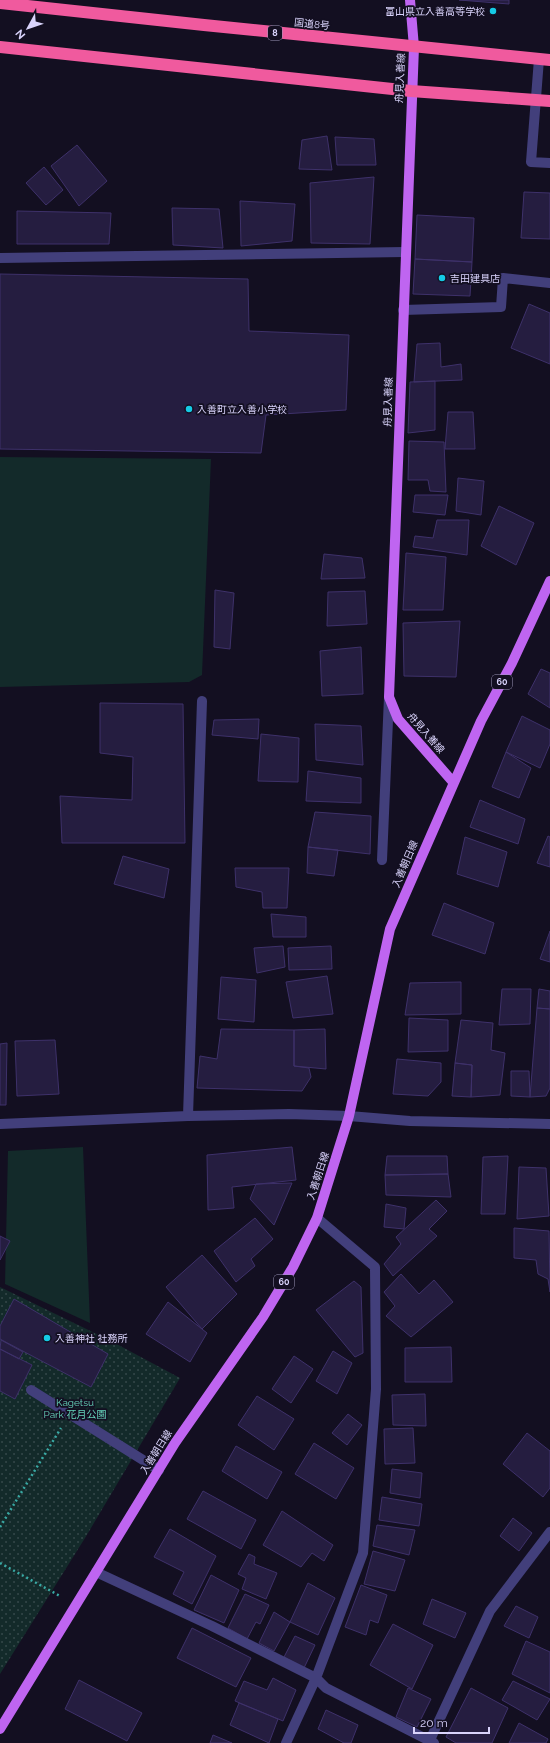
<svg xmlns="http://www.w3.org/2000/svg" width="550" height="1743" font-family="Raleway,'Noto Sans JP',sans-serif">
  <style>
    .grass { fill: url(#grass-dots) }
    .garden { fill: #132a2a }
    .building { fill: #251d40; stroke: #3e316a }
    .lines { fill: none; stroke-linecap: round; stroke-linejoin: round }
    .path { stroke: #39a9a4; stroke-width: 2.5; stroke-dasharray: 2 3; stroke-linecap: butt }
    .minor { stroke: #423f7b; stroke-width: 10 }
    .major { stroke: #bf65f1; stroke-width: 10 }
    .highway { stroke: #f05a9e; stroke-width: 12 }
    .poi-dot { fill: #15cbe5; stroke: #130f21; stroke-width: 1.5 }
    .labels { text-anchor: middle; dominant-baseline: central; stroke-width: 3.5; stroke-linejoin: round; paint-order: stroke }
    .shield { fill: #130f21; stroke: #9e98ba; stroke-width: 1 }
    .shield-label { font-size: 9px; font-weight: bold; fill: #d9d3fb }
    .poi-label { font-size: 10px; fill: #d9d3fb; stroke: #130f21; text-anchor: start }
    .street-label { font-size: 10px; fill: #d9d3fb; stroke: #130f21 }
    .park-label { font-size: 10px; fill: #66d4bb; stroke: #130f21 }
  </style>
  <defs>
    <pattern id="grass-dots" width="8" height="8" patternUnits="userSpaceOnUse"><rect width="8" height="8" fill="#132a2a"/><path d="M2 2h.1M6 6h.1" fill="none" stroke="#35484a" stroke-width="1.8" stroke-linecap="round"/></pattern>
  </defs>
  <rect width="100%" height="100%" fill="#130f21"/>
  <!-- grass -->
  <path class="grass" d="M0,1287L111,1341L180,1378L85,1538L0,1674Z"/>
  <!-- garden -->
  <path class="garden" d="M0,457L211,459L202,675L189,682L0,687Z
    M83,1147L90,1323L5,1284L8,1151Z"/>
  <!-- building -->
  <path class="building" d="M459,0H509V4Z
    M327,136L332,170L299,169L302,140Z
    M335,137L374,139L376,165H337Z
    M77,145L107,181L79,206L51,166Z
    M44,167L63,190L46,205L26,183Z
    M374,177L370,244L311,243L310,183Z
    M524,192L550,193V239L521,238Z
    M240,201L295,204L292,241L241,246Z
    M172,208L219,209L223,248L173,245Z
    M17,211L111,213L109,244H17Z
    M417,215L474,218L472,262L415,259Z
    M415,259L472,262L470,296L413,294Z
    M0,274L248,279L249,331L349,335L346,410L266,415L261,453L0,449Z
    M529,304L550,313V364L511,348Z
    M440,343L441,367L461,364L462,380L414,382L417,344Z
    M435,381V430L408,433L410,382Z
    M448,412H473L475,449H445Z
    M409,441L444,442L446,492L430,491L428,480H408Z
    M458,478L484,481L481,515L456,511Z
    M415,495H448L445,515L413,512Z
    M499,506L534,523L516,565L481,546Z
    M437,520H469L467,555L413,547L415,536L433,538Z
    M406,553L446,557L443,610H403Z
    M324,554L362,558L365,578L321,579Z
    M215,590L234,593L230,649L214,647Z
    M365,591L367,624L327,626L328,592Z
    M460,621L456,677L404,676L403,623Z
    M361,647L363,694L322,696L320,651Z
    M541,669L550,673V708L528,694Z
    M100,703L183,704L185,843H62L60,796L132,800L133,757L100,753Z
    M522,716L550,730V744L540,768L506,752Z
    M259,719L258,739L212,735L214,720Z
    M315,724L361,726L363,765L316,760Z
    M261,734L299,738L298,782L258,781Z
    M506,752L531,768L519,798L492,787Z
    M308,771L361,778V803L306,801Z
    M480,800L525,819L518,844L470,827Z
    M315,812L371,816L370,854L308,847Z
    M548,836L550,837V867L537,863Z
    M465,837L507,852L498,887L457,874Z
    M308,847L338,850L334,876L307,873Z
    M123,856L169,869L164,898L114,884Z
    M235,868H289L287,908H263L262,892L236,887Z
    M444,903L494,923L485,954L432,935Z
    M271,914L306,917V937H273Z
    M550,931V962L540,959Z
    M283,946L285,967L257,973L254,948Z
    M331,946L332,969L289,970L288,948Z
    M327,976L333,1014L293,1018L286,982Z
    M221,977L256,980L254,1022L218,1019Z
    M461,982V1014L405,1015L410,983Z
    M502,989H531L530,1024L499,1025Z
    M539,989L550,991V1009L537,1008Z
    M537,1008L550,1009V1088L546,1096L530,1097Z
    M409,1018L448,1020V1051L408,1052Z
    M461,1020L493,1023L491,1050L505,1053L500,1095L471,1097L472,1065L455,1063Z
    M221,1029L294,1030V1066L309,1068L311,1077L302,1091L197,1088L200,1056L217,1059Z
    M325,1029L326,1069L294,1066V1030Z
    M55,1040L59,1094L17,1096L15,1041Z
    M7,1043L6,1105H0V1044Z
    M397,1059L441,1063V1082L428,1096L393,1094Z
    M455,1063L472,1065L471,1097L452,1096Z
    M511,1071H529L530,1097L511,1096Z
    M292,1147L296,1180L232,1187L234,1208L208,1210L207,1155Z
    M387,1156H447L448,1174L385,1175Z
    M508,1156L505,1214H481L483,1157Z
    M519,1167L546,1168L549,1216L517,1219Z
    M448,1174L451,1197L386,1195L385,1175Z
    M292,1183L274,1225L250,1199L256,1184Z
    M436,1200L447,1211L429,1229L437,1236L393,1276L384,1264L401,1244L396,1237Z
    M386,1204L406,1208L404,1229L384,1227Z
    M255,1218L273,1239L251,1259L255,1266L236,1282L214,1251Z
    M514,1228L549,1231L550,1292L548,1279L538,1274L536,1260L514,1258Z
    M0,1236L10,1241L0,1260Z
    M202,1255L237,1294L202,1329L166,1287Z
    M401,1274L419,1294L434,1280L453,1302L411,1337L386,1316L395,1306L384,1292Z
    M354,1281L361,1287L363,1353L355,1357L316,1310Z
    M14,1299L108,1354L91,1387L0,1339V1326Z
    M168,1302L207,1333L190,1362L146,1334Z
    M1,1340L23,1352L19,1359L0,1349Z
    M451,1347L452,1382H405V1348Z
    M0,1349L32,1365L15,1399L0,1391Z
    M333,1351L352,1363L337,1394L316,1381Z
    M294,1356L313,1369L291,1403L272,1389Z
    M425,1394L426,1426L393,1425L392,1395Z
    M257,1396L294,1419L274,1450L238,1425Z
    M348,1414L362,1425L347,1445L332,1433Z
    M413,1428L415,1463L385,1464L384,1429Z
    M527,1433L550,1451V1488L543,1497L503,1464Z
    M314,1443L354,1468L336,1499L295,1474Z
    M236,1446L282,1472L267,1499L222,1471Z
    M392,1469L422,1473L420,1498L390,1493Z
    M203,1491L256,1520L241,1549L187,1519Z
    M382,1497L422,1504L419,1526L379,1520Z
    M282,1511L333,1545L324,1561L312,1553L301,1567L263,1545Z
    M513,1518L532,1533L519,1551L500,1536Z
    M377,1525L415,1530L409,1555L373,1546Z
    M170,1529L216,1556L192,1604L173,1594L184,1572L154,1557Z
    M373,1551L405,1560L395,1591L364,1584Z
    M249,1554L255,1557L254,1564L277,1573L266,1599L242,1589L246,1578L238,1574Z
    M211,1575L239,1590L224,1623L194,1610Z
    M308,1583L335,1598L318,1635L290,1622Z
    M361,1585L387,1595L378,1623L370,1620L366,1635L345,1627Z
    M245,1594L269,1605L260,1624L256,1622L247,1639L228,1628Z
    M432,1599L466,1613L455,1638L423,1624Z
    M516,1606L538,1617L529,1638L504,1626Z
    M274,1612L290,1622L274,1651L259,1643Z
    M393,1624L433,1645L412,1689L370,1665Z
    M192,1628L251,1658L236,1687L177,1658Z
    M295,1636L315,1645L304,1668L284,1657Z
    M526,1641L550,1652V1693L512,1674Z
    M273,1678L296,1690L283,1721L235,1701L244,1681L267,1690Z
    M79,1680L142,1713L127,1741L65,1709Z
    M513,1681L550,1699L537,1720L502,1700Z
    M408,1688L431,1699L417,1727L396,1717Z
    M471,1688L508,1708L492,1743H456L446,1737Z
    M239,1703L278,1719L269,1743L230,1725Z
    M326,1710L358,1725L351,1743H344L318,1729Z
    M519,1723L548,1739L546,1743H509Z
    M213,1735L232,1743H210Z"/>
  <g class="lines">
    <!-- path -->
    <path class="path" d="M0,1527L61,1428
      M0,1563L60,1596"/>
    <!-- minor -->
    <path class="minor" d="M539,59L531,162L550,163
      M0,258L405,252
      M403,310L501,307L503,278L550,283
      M382,860L389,697
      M188,1116L202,701
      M0,1124L188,1116L289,1114L349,1116L410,1121L550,1124
      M31,1390L159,1470
      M96,1572L212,1626L316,1678L326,1688L434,1743
      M430,1740L490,1611L550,1532
      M286,1743L316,1678L363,1553L376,1389L375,1267L317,1218"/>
    <!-- major -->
    <path class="major" d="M410,0L414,47L389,697L398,719L453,782
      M0,1729L175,1443L263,1317L293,1267L317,1218L349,1116L390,929L481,721L512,663L550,581"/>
    <!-- highway -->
    <path class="highway" d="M0,3L204,25L550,60
      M0,47L411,91L550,101"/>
  </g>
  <!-- markers -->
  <g class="poi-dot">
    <circle cx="493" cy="11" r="4"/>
    <circle cx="442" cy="278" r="4"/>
    <circle cx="189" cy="409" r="4"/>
    <circle cx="47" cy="1338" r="4"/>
  </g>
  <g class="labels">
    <!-- shield labels -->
    <g class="shield">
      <rect x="268" y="26" width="14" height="14" rx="3"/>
      <rect x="492" y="675" width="20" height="14" rx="3"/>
      <rect x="274" y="1275" width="20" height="14" rx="3"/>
    </g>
    <g class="shield-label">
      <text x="275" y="33">8</text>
      <text x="502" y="682">60</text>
      <text x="284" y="1282">60</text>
    </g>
    <!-- poi labels -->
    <g class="poi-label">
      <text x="485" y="11" text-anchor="end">富山県立入善高等学校</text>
      <text x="450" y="278">吉田建具店</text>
      <text x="197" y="409">入善町立入善小学校</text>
      <text x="55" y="1338">入善神社 社務所</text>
    </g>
    <!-- street labels -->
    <g class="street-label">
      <text transform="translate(312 24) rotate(6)">国道8号</text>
      <text transform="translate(400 78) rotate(-87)">舟見入善線</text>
      <text transform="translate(388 402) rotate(-88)">舟見入善線</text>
      <text transform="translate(426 733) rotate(49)">舟見入善線</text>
      <text transform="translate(405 864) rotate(-67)">入善朝日線</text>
      <text transform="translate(318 1176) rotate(-72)">入善朝日線</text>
      <text transform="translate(156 1452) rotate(-58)">入善朝日線</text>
    </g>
    <!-- park labels -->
    <g class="park-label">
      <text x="75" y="1402">Kagetsu<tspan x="75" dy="12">Park 花月公園</tspan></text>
    </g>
  </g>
  <!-- north arrow -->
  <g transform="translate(28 28) rotate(230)" stroke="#130f21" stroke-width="3" paint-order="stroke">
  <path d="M0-3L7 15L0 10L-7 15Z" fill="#d9d3fb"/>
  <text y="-6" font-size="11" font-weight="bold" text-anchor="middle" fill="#d9d3fb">N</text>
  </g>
  <!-- scale -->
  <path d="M414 1727v6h75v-6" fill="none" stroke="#d9d3fb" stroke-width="2"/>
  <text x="420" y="1727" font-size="12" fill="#d9d3fb" stroke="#130f21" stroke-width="3" paint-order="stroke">20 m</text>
</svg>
